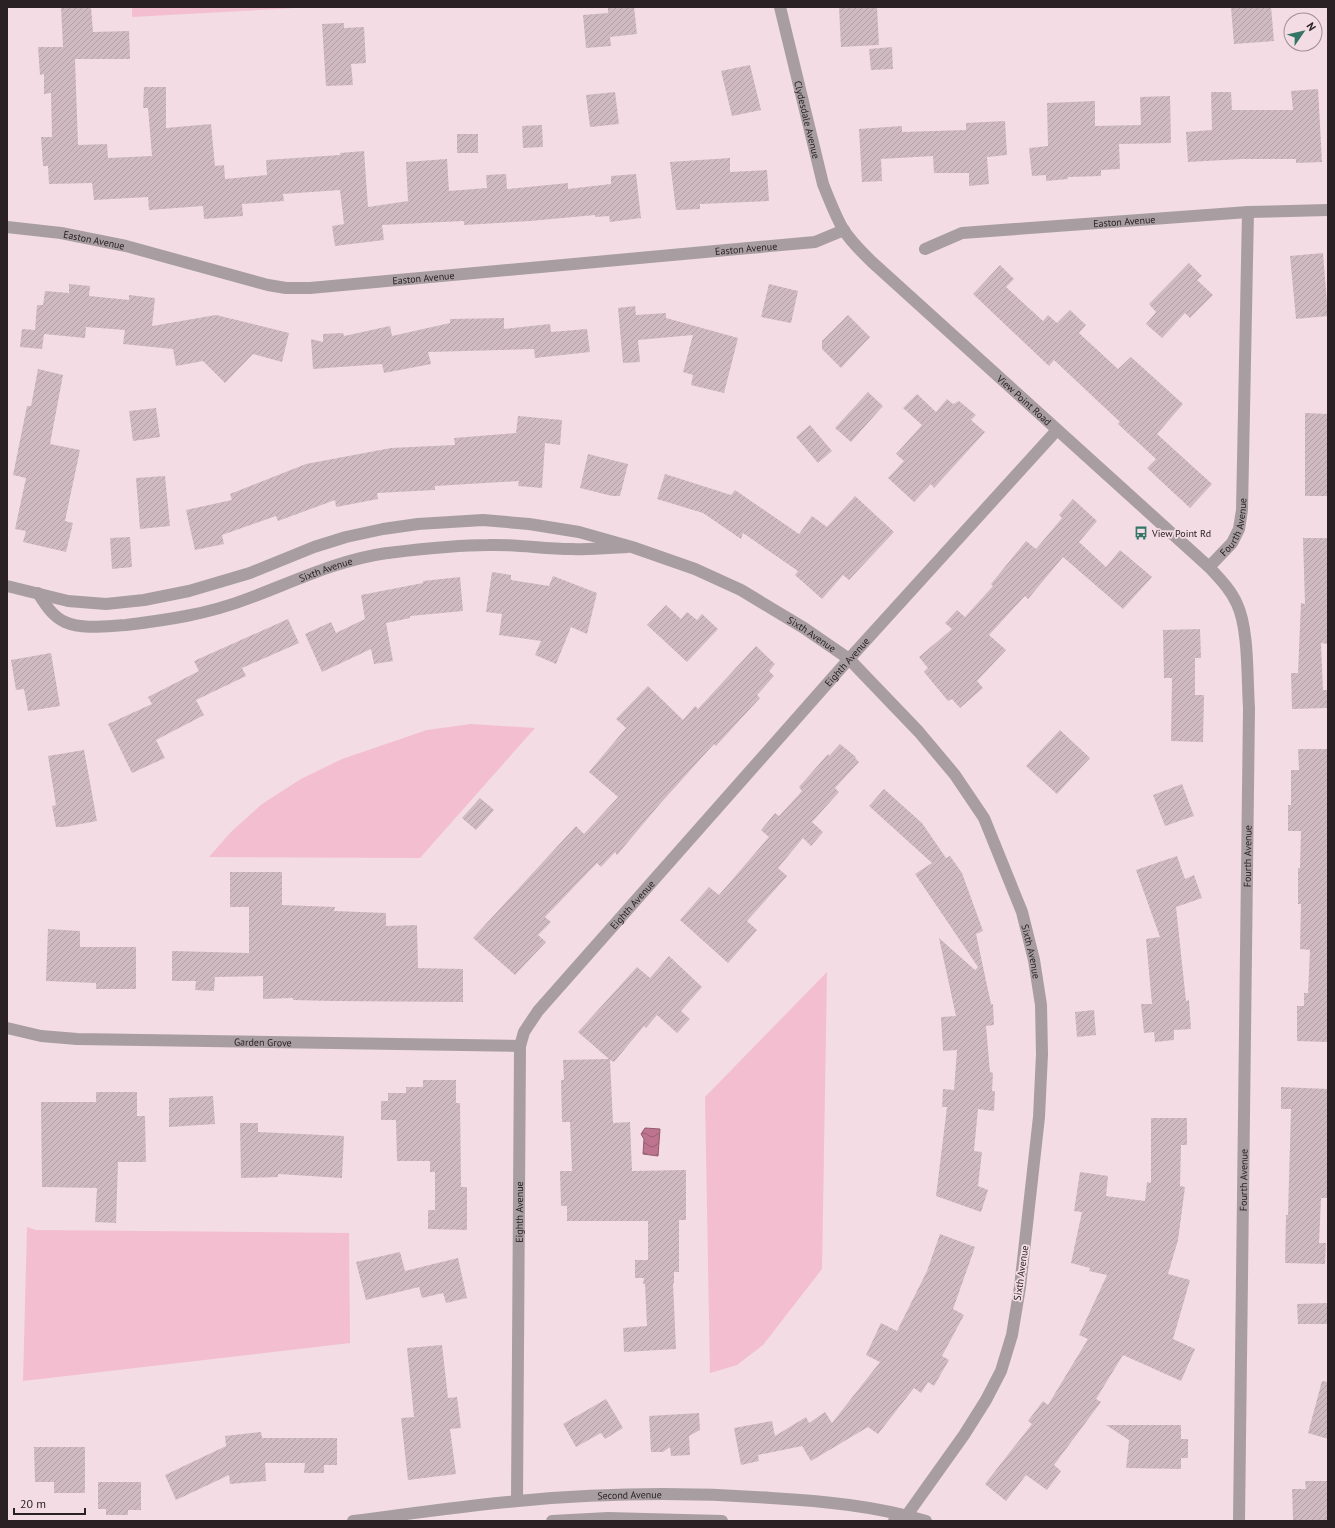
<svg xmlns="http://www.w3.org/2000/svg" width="1335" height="1528" font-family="'PT Sans',sans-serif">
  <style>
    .green { fill: #f3bed0 }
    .water { fill: url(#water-waves); stroke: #915b6f }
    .building { fill: url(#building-hatch) }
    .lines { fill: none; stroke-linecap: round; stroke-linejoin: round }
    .service { stroke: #a89ea2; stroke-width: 12 }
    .minor { stroke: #a89ea2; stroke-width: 12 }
    .labels { text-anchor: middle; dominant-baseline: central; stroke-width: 3.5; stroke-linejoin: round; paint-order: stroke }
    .street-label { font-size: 10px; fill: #292123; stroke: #f3dce3 }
    .poi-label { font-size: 10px; fill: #292123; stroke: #f3dce3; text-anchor: start }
  </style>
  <defs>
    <pattern id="water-waves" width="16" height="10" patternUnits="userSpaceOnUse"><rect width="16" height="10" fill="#be748f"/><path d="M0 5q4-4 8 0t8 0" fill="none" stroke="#9a5f74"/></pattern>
    <pattern id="building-hatch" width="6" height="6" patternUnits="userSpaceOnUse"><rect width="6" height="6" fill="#d0bac1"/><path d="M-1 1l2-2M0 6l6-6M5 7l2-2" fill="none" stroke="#b3a0a6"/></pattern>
  </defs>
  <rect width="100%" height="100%" fill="#f3dce3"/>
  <!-- green -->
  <path class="green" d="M132,7H315L132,17Z
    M471,724L535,728L420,858L209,857L231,832L262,804L301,779L342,759L427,730Z
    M827,972L822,1269L763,1345L737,1365L710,1373L705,1097Z
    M27,1227L36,1230L349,1233L350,1343L23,1381Z"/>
  <!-- water -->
  <path class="water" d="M645,1128L660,1129L658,1156L643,1154L644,1139L641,1134Z"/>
  <!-- building -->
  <path class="building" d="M61,7H91L93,32L129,31L130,59H75L78,145L107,144L108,158L152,156L148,108H143L144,87H166V128L211,124L215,166L224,165L225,179L267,175L266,160L340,155V153L364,151L368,207L408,201L406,162L447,159L449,191L487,188L486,175L506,174L507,189L568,183V189L611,184V176L636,174L641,218L610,222L609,216L595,217V215L530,221L464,225V221L382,225L384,240L335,246L332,226L344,224L340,190L283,194L284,201L242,204L243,216L204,219L203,206L149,210L148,197L94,200L92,183L49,184L48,166H43L41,137H52L51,93L44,94V74L40,75L38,47H63Z
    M608,7H634L637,34L610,37L611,46L586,48L583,15L608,13Z
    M839,7H877L879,45L841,47Z
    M1231,7H1271L1274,41L1234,44Z
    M344,23V28L364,27L366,63L351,64L353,85L326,86L322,24Z
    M892,47L893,69L871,70L869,49Z
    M750,65L761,110L732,116L721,71Z
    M1318,89L1322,162L1296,163V159H1242L1188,162L1186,132L1212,130L1211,92H1231L1232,110H1293L1291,91Z
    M615,92L619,124L590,127L586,95Z
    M1170,96L1171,143L1119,144L1120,169L1101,170V176L1068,177V179L1046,181V175L1032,176L1029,148L1048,146L1047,103L1095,101V126L1141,125L1140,97Z
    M1005,121L1007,155L987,157L989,184L969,186V173H934L933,156L881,159L882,181L862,182L859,129L902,126V132L966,130V123Z
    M542,125L543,147L523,148L522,126Z
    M457,134H478V153H457Z
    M730,158V172L767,170L769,201L700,204V209L676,210L670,162Z
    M1323,253L1328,316L1296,319L1290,256Z
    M1189,263L1202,276L1197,280L1213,295L1190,318L1185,313L1162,338L1146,324L1156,312L1149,304Z
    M1000,265L1014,279L1006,287L1043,321L1048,315L1057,323L1070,310L1086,325L1079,333L1118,369L1131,357L1183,404L1157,434L1212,484L1190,508L1147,468L1156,459L1118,424L1120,422L1054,360L1049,366L973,294Z
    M69,284L90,286L89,296L129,300V295L155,298L152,326L216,315L289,333L282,362L253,354L225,383L203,361L176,366L173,349L123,344L125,330L86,327L85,338L44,334L42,349L20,347L22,329L35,330L37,305H43L45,291L69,293Z
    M769,284L798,291L791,323L761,317Z
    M635,306L636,315L666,313V318L738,338L724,393L691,385L693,375L683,372L693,335L638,340L640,362L623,363L618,308Z
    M848,315L870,337L841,368L822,349V341Z
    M504,318V329L550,324L551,332L587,329L590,352L535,358L534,349L428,352L431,364L384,373L382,364L313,369L311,339L323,342V334L343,333L344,336L390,326L392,336L450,323V319Z
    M38,369L63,375L50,444L80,450L65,521L73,523L66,552L23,542L26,531L15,529L26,478L13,475L27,406H31Z
    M868,392L883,406L851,442L835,428Z
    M917,394L936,412L947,399L953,404L959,401L976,415L971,420L985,432L934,488L931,484L914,502L888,478L904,461L896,454L922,425L903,408Z
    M156,408L160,437L133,441L129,411Z
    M1305,413L1328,414V496H1305Z
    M518,416L562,420L560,445L545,443L542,488L518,486L519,481L435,486V490L377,493L378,499L336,507L335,500L278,521L276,516L222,535L224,544L195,550L186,510L232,500L230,494L306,464L391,448L455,445L454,438L516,433Z
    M810,425L832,451L818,463L796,437Z
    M588,454L628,464L620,496H612L580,488Z
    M665,474L731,495L735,490L799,534L812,516L827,527L855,496L894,532L849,580L843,575L822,599L795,575L798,571L743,533L741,539L703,513L657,499Z
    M165,476L170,526L140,529L136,478Z
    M1073,499L1097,521L1079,542L1106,567L1120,550L1152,577L1123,609L1063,557L1028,599L1025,596L989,635L1006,650L977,681L983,688L960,708L952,699L948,701L924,672L928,668L919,657L952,629L945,623L957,610L965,617L993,586L991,584L1026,541L1036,549L1062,518L1059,515Z
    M130,537L132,567L112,569L110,538Z
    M1303,538H1328V644L1321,643L1323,690H1328V708L1292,709L1291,673H1298L1301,603L1305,604Z
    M492,572L511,575V580L549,586L553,576L597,593L587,634L571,627L556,664L535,655L541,641L499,635L502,614L486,612Z
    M460,577L463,611L410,616V618L386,623L393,661L374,664L371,649L322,672L305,634L331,622L336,633L365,619L361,595L423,583V581Z
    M666,605L681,619L687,612L697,620L702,614L718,629L687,662L647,625Z
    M288,619L299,643L242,668L246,676L196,700L204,715L156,740L165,758L132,773L108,724L152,704L148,697L199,671L194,661Z
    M1200,629L1201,658H1195V695H1204L1203,742L1171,741L1172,678H1164L1163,630Z
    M756,646L775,664L769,671L774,676L757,695L760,698L716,746L714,744L659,805L617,855L615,852L601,867L597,863L545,917L551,922L538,935L546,942L515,975L473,938L576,826L584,834L618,797L589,772L626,728L616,719L648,686L683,720L695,706L698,709Z
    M51,653L60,706L28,711L24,689L16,690L11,660Z
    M1060,730L1090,758L1057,794L1026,766Z
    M840,744L856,757L855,758L859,762L835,788L839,792L812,822L823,832L811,846L803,838L778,868L787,876L747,921L757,930L728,963L680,920L709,887L719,895L769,837L761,830L775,813L779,816L802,791L799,787L828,754L829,756Z
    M1298,749H1328V1042L1297,1041V1006H1304V993H1308L1310,950L1300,949L1301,904H1298V868H1300L1301,831H1288V805H1291V770H1299Z
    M84,750L97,821L64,827H56L52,806L56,805L48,756Z
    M1182,784L1194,816L1165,826L1153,795Z
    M884,789L922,823L946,858L950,856L962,873L983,931L976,934L991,1004H993L994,1025L986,1026L990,1072L993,1073L992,1091H995L994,1111L978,1109L974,1151L982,1152L978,1186L988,1190L981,1212L936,1196L947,1107H942L943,1089L954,1090L957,1050L943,1051L941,1017L956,1016L939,938L975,970L978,967L915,874L932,863L869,806Z
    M480,798L494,810L476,830L462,818Z
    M1177,856L1185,879L1194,875L1202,898L1176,907L1186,1001L1189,1000L1191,1029L1174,1030V1040L1155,1042L1154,1032L1144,1033L1141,1004H1152L1146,939L1160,937L1136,870Z
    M230,872H282V905L335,907L334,911L386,913V926L417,925L418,968L463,969V1002L332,1001L293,1000V998L263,999V976L215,977L214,991L195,990L196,981H172V951L249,953V907H230Z
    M48,929L80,931V947H136V989H96V983L46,981Z
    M669,956L702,987L681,1011L690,1019L677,1033L657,1015L646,1028L644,1026L614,1062L610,1060L613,1123L630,1122L632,1171L686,1170V1220H679V1272H674V1283H673L676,1349L624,1352L623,1328L647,1326L645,1284H643L644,1278H635V1260H648V1221H567V1206H561L560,1171H572L570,1122H562L561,1080H564L563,1060L609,1059L578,1032L637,967L650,978Z
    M1094,1010L1096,1035L1077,1037L1075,1012Z
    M423,1080H456V1103H460L461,1187H467V1230L428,1229V1210H435V1172H430V1161H397L396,1120H381V1101H388V1093H406V1087H423Z
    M1281,1087L1328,1089V1198H1321L1319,1243H1326L1325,1264L1285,1263L1286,1215H1288L1291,1109H1281Z
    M96,1092H137V1116H145L146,1162H118L116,1223L95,1222L97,1188L42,1187L41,1102H96Z
    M213,1096L215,1124L169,1127V1098Z
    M1151,1118H1187V1145H1181L1180,1186L1185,1187L1178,1240L1168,1274L1190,1280L1173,1339L1195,1349L1181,1381L1123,1355L1096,1399L1101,1402L1054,1465L1061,1471L1047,1490L1026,1475L1006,1501L985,1484L1032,1424L1028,1421L1043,1401L1048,1405L1088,1339L1079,1335L1107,1275L1089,1271L1090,1268L1071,1263L1082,1212L1074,1211L1080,1172L1108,1176L1106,1196L1145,1201L1147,1182L1151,1183Z
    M240,1123H258V1132L344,1136L342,1178L278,1174V1177L241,1178Z
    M940,1234L975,1247L953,1309L964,1315L942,1356L949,1360L934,1386L928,1382L921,1393L914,1388L878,1434L868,1427L811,1461L802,1446L758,1455L759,1461L741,1465L734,1428L772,1421L775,1436L806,1417L809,1423L825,1412L832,1423L880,1362L866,1355L881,1323L897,1331L927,1271Z
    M400,1252L405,1271L458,1258L467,1298L446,1303L443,1293L422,1298L419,1287L366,1300L356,1262Z
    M1328,1303V1324H1298L1297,1304Z
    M442,1345L448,1398L457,1397L461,1428L450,1429L456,1474L408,1480L401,1418L414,1417L407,1348Z
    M1322,1381L1328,1382V1439L1308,1433Z
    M606,1399L623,1428L605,1439L601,1433L576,1447L563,1424Z
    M699,1413L700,1430L689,1436L690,1455L671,1456L670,1447L663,1452H651L649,1416Z
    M1106,1425H1181V1439H1188V1458H1181V1469L1126,1468L1129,1440Z
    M261,1432L262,1438H337V1465H324V1473H304L305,1463H265L266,1481L230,1484L229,1475L176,1500L165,1475L226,1446L225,1436Z
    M34,1447H85V1493H54V1482H35Z
    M1305,1481H1328V1520H1293L1292,1489H1306Z
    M98,1482H141V1510H128V1515H106V1509H98Z"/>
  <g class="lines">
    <!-- service -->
    <g class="service">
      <path id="s1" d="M38,593C45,604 52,616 65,622C83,630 107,626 126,625C167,620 208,614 247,599C293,582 337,560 387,553C421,549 454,545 488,545C516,544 544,549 572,549C590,550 609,548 627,547"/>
      <path d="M552,1521L608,1518L722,1521"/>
      <path d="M894,1521L907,1515"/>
    </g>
    <!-- minor -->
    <g class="minor">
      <path id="s2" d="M780,7L823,184C829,199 835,215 843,229C851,242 862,252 872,262L1209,567"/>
      <path id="s3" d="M7,227L61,233L126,246L268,285L286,288H310L815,242L844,230"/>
      <path id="s4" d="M925,249L962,233L1248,212L1328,210"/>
      <path id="s5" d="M7,586L68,601L106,604L144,600L189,591L250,573L314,547L346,537L383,529L418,524L483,520L529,524L579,532L632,547L695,569L741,590L804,628L849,659L919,732L955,775L984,818L1022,912L1034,960L1041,1005L1042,1054L1039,1117L1020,1287L1012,1335L1001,1371L986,1400L964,1435L907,1515"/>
      <path id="s6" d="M7,1028L41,1036L77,1039L520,1046"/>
      <path id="s7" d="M517,1501L520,1046L524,1032L538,1011L849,659L1057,430"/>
      <path id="s8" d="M353,1521C408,1514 463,1506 518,1501C602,1493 687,1492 771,1498C823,1501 876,1506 926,1521"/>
      <path id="s9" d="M1239,1521L1249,708C1247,680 1249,629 1237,604C1231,590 1220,579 1209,567L1232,543L1239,529L1242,510L1248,212"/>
    </g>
  </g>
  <!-- icons -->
  <defs>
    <g id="bus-bare" transform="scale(1.08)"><path d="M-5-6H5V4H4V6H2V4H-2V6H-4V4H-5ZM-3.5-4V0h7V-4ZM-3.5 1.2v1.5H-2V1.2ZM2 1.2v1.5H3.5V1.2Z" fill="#337667" stroke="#f3dce3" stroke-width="2.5" paint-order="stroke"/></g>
  </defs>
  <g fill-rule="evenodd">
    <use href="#bus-bare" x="1141" y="533"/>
  </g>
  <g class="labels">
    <!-- street labels -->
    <g class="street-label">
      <text stroke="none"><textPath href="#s2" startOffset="116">Clydesdale Avenue</textPath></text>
      <text stroke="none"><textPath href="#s4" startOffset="203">Easton Avenue</textPath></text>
      <text stroke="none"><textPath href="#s3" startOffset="88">Easton Avenue</textPath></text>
      <text stroke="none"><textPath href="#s3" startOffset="748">Easton Avenue</textPath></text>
      <text stroke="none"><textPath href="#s3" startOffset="424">Easton Avenue</textPath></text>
      <text stroke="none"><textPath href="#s2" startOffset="481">View Point Road</textPath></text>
      <text stroke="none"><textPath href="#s9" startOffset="1014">Fourth Avenue</textPath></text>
      <text stroke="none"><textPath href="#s1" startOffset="310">Sixth Avenue</textPath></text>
      <text stroke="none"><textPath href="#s5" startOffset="842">Sixth Avenue</textPath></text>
      <text stroke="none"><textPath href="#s7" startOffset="961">Eighth Avenue</textPath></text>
      <text stroke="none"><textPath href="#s9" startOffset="665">Fourth Avenue</textPath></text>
      <text stroke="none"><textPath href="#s7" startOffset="637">Eighth Avenue</textPath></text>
      <text stroke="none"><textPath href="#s5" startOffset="1238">Sixth Avenue</textPath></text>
      <text stroke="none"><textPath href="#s6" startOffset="257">Garden Grove</textPath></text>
      <text stroke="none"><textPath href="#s9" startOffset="341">Fourth Avenue</textPath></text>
      <text stroke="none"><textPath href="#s7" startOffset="289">Eighth Avenue</textPath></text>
      <text transform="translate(1021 1273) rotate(-82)">Sixth Avenue</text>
      <text stroke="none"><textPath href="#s8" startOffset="278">Second Avenue</textPath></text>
    </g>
    <!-- poi labels -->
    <g class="poi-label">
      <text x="1152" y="533">View Point Rd</text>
    </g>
  </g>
  <!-- border -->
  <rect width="1335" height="1528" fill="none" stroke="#292123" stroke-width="16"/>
  <!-- north arrow -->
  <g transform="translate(1303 32) rotate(56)"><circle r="19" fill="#f3dce3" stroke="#a29196"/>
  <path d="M0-3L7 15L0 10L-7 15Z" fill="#337667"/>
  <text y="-6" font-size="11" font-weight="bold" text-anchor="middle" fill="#292123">N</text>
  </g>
  <!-- scale -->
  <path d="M14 1508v6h71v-6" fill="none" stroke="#292123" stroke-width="2"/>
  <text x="20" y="1508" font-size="12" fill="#292123" stroke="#f3dce3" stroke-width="3" paint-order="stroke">20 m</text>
</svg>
